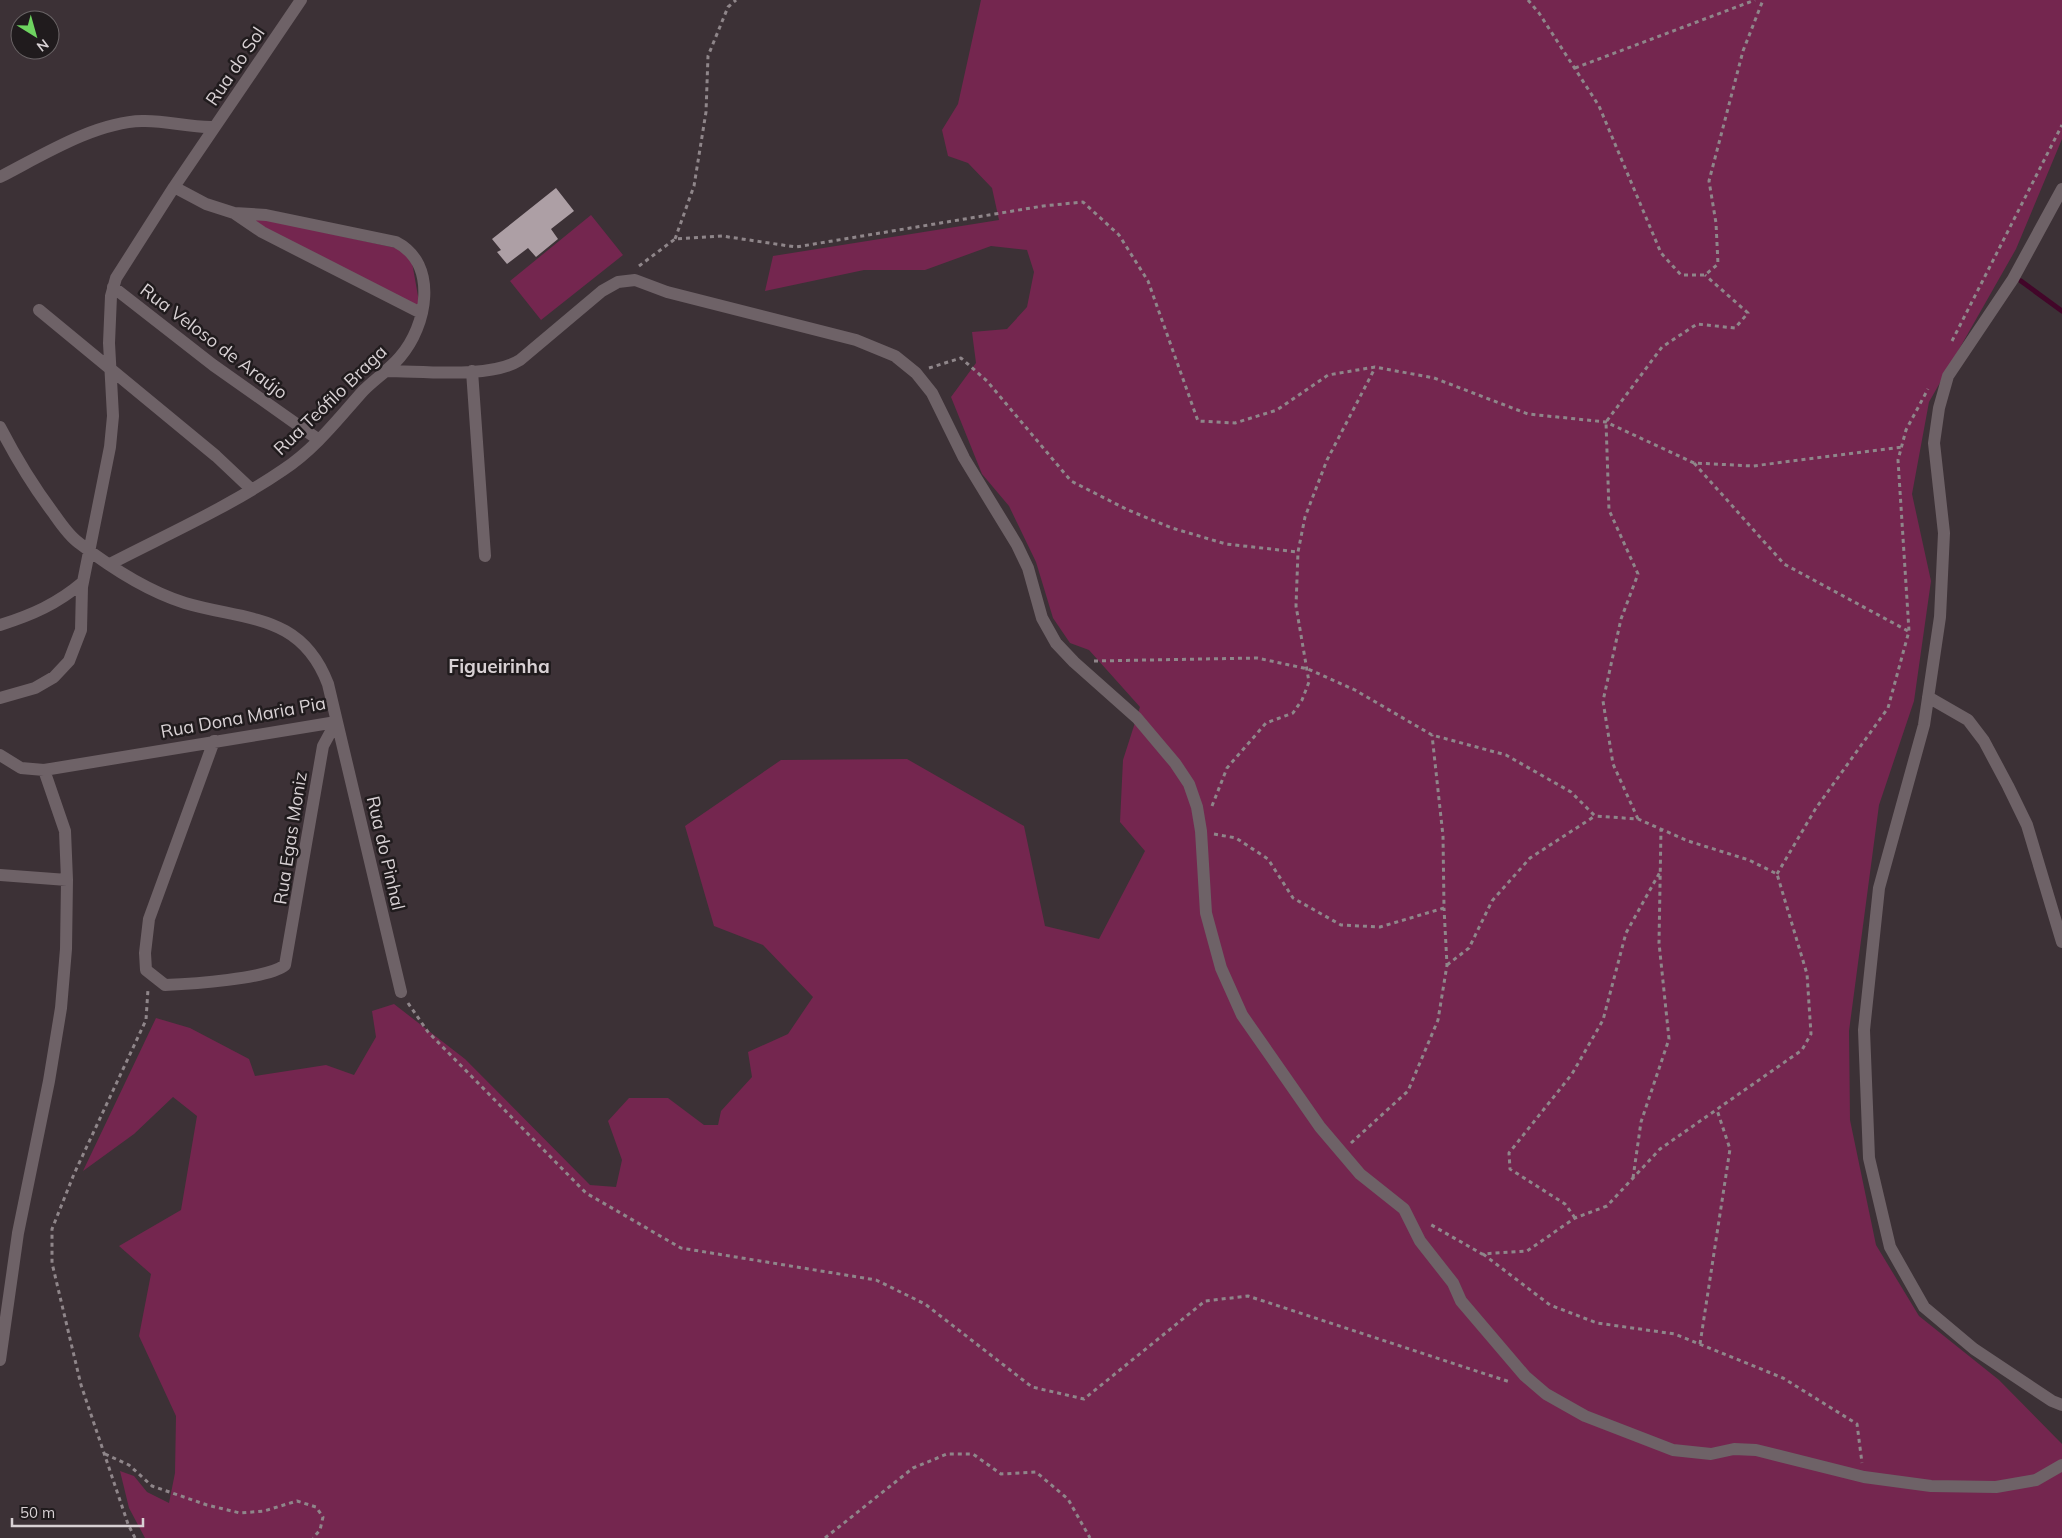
<svg xmlns="http://www.w3.org/2000/svg" width="2062" height="1538" font-family="Mulish,sans-serif">
  <style>
    .green { fill: #74264f }
    .lines { fill: none; stroke-linecap: round; stroke-linejoin: round }
    .stream { stroke: #420629; stroke-width: 5 }
    .building { fill: #ad9fa5 }
    .path { stroke: #8f868a; stroke-width: 3; stroke-dasharray: 4 4; stroke-linecap: butt }
    .minor { stroke: #6e6267; stroke-width: 12 }
    .labels { text-anchor: middle; dominant-baseline: central; stroke-width: 5; stroke-linejoin: round; paint-order: stroke }
    .street-label { font-size: 18px; fill: #d8d1d4; stroke: #201b1d }
    .neighbourhood-label { font-size: 19px; font-weight: bold; fill: #d8d1d4; stroke: #201b1d }
  </style>
  <rect width="100%" height="100%" fill="#3c3136"/>
  <!-- green -->
  <path class="green" d="M981,0H2062V139L2016,249L1929,402L1912,494L1931,581L1914,701L1879,805L1849,1031L1850,1120L1876,1245L1919,1316L1999,1380L2062,1444V1538H145L129,1508L120,1471L134,1476L147,1492L169,1503L175,1473L176,1416L139,1336L151,1274L119,1246L181,1210L197,1116L173,1097L134,1134L83,1171L156,1018L190,1028L249,1059L255,1076L326,1065L354,1075L376,1037L372,1011L394,1004L465,1059L590,1185L616,1187L622,1160L608,1121L629,1098H668L704,1125H718L721,1111L752,1077L748,1052L788,1034L813,997L763,945L714,926L685,826L781,760L907,759L1024,826L1045,926L1099,939L1145,851L1120,822L1123,760L1140,707L1089,650L1070,643L1053,618L1036,562L1009,506L982,474L951,397L976,363L972,332L1007,329L1027,307L1034,272L1027,250L991,246L925,270H864L765,291L773,256L999,220L992,188L968,163L948,156L942,130L958,104Z
    M234,213L410,251L421,313Z
    M591,215L623,255L541,320L510,281Z"/>
  <g class="lines">
    <!-- stream -->
    <path class="stream" d="M2021,281L2062,311"/>
  </g>
  <!-- building -->
  <path class="building" d="M556,188L574,211L551,229L558,239L536,257L528,248L507,264L497,252L501,250L492,239Z"/>
  <g class="lines">
    <!-- path -->
    <path class="path" d="M1528,0L1539,13L1599,106L1661,253L1681,275H1705L1718,264L1716,223L1709,181L1743,51L1763,0
      M1575,68L1755,0
      M675,239L694,186L706,112L708,56L728,7L736,0
      M639,266L675,239L722,236L796,247L1043,206L1083,202L1119,235L1148,281L1198,421L1235,423L1277,410L1328,375L1375,367L1434,378L1528,414L1606,422L1694,463L1753,466L1902,447
      M1952,341L2062,125
      M929,368L961,358L987,381L1071,481L1128,510L1172,528L1226,544L1298,552
      M1694,463L1784,564L1908,631
      M1094,661L1257,658L1308,669L1355,690L1432,735L1506,755L1571,792L1595,816L1638,819L1688,841L1749,860L1777,874L1807,974L1811,1034L1802,1050L1660,1149L1607,1206L1575,1218L1527,1251L1482,1254L1428,1223
      M1212,806L1227,768L1266,723L1293,713L1302,700L1309,682L1296,606L1298,552L1305,517L1327,460L1375,368
      M1638,819L1613,764L1603,701L1621,619L1638,574L1609,510L1606,422L1662,347L1697,324L1735,328L1748,313L1705,275
      M1214,834L1236,838L1268,859L1293,898L1341,925L1380,927L1444,908L1443,836L1432,735
      M1777,874L1816,808L1888,708L1909,631L1898,460L1906,430L1928,389
      M1447,965L1469,948L1492,901L1530,858L1595,816
      M408,1003L428,1032L586,1193L681,1248L876,1280L925,1304L1032,1387L1084,1399L1205,1301L1248,1296L1510,1382
      M1351,1143L1408,1091L1438,1020L1447,965L1444,908
      M1633,1178L1641,1122L1669,1039L1659,943L1661,829
      M1575,1218L1565,1204L1510,1169L1509,1153L1572,1074L1603,1020L1626,933L1660,872
      M1483,1254L1550,1305L1597,1323L1675,1334L1783,1378L1857,1424L1862,1463
      M1700,1344L1730,1149L1717,1110
      M105,1454L129,1465L152,1486L207,1505L240,1513L264,1511L297,1501L316,1507L323,1517L320,1530L313,1538
      M135,1538L128,1524L81,1385L52,1263V1229L74,1174L146,1020L148,989
      M825,1538L913,1468L947,1454H973L1001,1474L1036,1472L1068,1499L1090,1538"/>
    <!-- minor -->
    <path class="minor" d="M0,177C41,156 95,122 142,121C166,120 190,128 214,127
      M2062,189L2013,279L1948,376L1939,408L1934,443L1944,533L1940,617L1924,725L1879,888L1864,1030L1869,1158L1890,1247L1924,1307L1974,1349L2052,1401L2062,1405
      M234,213L262,232L421,313
      M113,287L213,365L319,440
      M39,310L216,456L252,490
      M386,371C423,371 490,379 520,360L602,291L618,282L635,280L667,292L856,340L895,356L916,373L932,393L964,458L1017,545L1028,568L1042,618L1056,643L1074,662L1137,718L1175,763L1189,784L1197,807L1201,831L1206,913L1221,968L1242,1015L1320,1127L1360,1174L1404,1209L1420,1241L1453,1283L1461,1301L1525,1376L1546,1394L1585,1416L1673,1450L1711,1454L1734,1449L1756,1450L1864,1477L1931,1486L1996,1487L2036,1480L2062,1465
      M472,371L485,556
      M0,427C16,458 33,486 54,514C61,524 69,536 79,543C110,567 147,591 185,603C246,621 301,613 328,684L401,992
      M110,564C168,534 229,507 283,470C315,449 338,419 363,391C375,379 389,370 400,357C427,326 439,264 396,242L266,215L234,213L206,204L174,187
      M0,625C32,615 57,604 83,582
      M1928,697L1968,720L1984,741L2008,786L2027,825L2062,942
      M0,698L35,688L54,677L69,661L81,630L82,587L110,447L113,416L109,343L111,296L116,278L174,187L301,0
      M214,741L149,919L145,953L146,970L165,985C190,984 268,979 285,965L323,746L336,722
      M0,755L21,768L44,770L336,722
      M0,875L67,880
      M0,1360L18,1233L49,1081L61,1008L66,949L67,880L65,831L44,770"/>
  </g>
  <g class="labels">
    <!-- street labels -->
    <g class="street-label">
      <text transform="translate(235 66) rotate(-56)">Rua do Sol</text>
      <text transform="translate(214 341) rotate(37)">Rua Veloso de Araújo</text>
      <text transform="translate(330 400) rotate(-44)">Rua Teófilo Braga</text>
      <text transform="translate(243 717) rotate(-10)">Rua Dona Maria Pia</text>
      <text transform="translate(290 838) rotate(-81)">Rua Egas Moniz</text>
      <text transform="translate(386 853) rotate(77)">Rua do Pinhal</text>
    </g>
    <!-- neighbourhood labels -->
    <g class="neighbourhood-label">
      <text x="499" y="666">Figueirinha</text>
    </g>
  </g>
  <!-- north arrow -->
  <g transform="translate(35 35) rotate(143)"><circle r="24" fill="#201b1d" stroke="#6a6466"/>
  <path d="M0-4L9 19L0 12L-9 19Z" fill="#6ed360"/>
  <text y="-8" font-size="14" font-weight="bold" text-anchor="middle" fill="#d8d1d4">N</text>
  </g>
  <!-- scale -->
  <path d="M12 1518v8h131v-8" fill="none" stroke="#d8d1d4" stroke-width="2.5"/>
  <text x="20" y="1518" font-size="15" fill="#d8d1d4" stroke="#201b1d" stroke-width="4" paint-order="stroke">50 m</text>
</svg>
